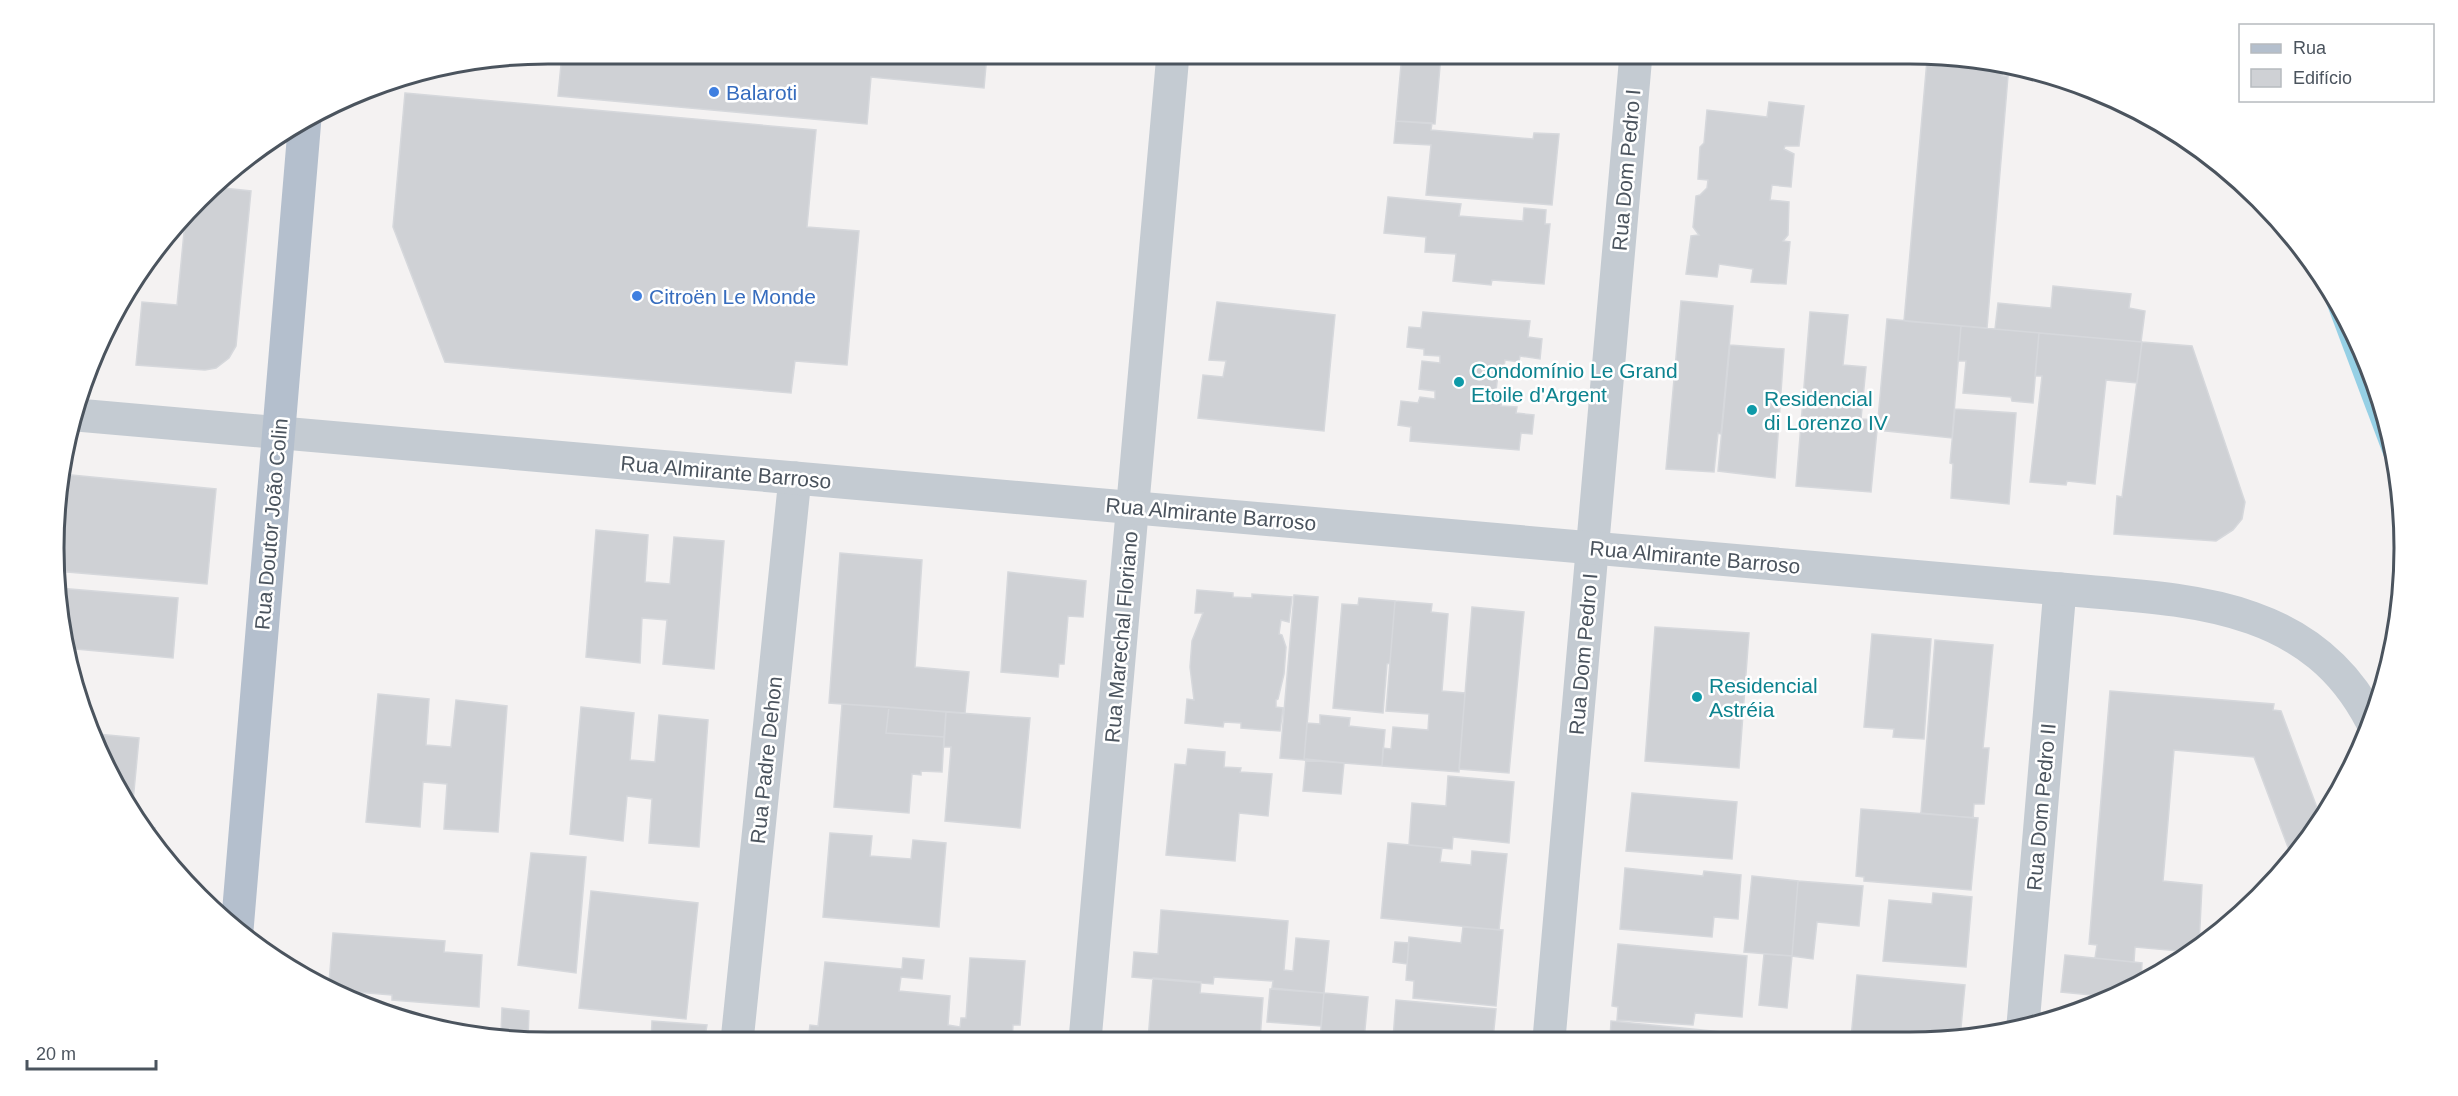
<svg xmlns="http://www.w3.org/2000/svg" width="2458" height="1096" font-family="Helvetica,sans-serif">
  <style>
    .water { fill: #96d0e5 }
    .building { fill: #cfd1d5; stroke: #d6d8dc; stroke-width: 1.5 }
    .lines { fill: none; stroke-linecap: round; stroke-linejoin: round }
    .minor { stroke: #c4cbd2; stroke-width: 33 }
    .tertiary { stroke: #c4cbd2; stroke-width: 33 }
    .primary { stroke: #b4bfcd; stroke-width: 33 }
    .shop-dot { fill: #3f7fe0; stroke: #fff; stroke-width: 2 }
    .culture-dot { fill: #0f9aa8; stroke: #fff; stroke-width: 2 }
    .labels { text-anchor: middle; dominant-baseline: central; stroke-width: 5; stroke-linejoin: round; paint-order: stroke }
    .shop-label { font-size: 21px; fill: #366cbe; stroke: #fff; text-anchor: start }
    .street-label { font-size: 21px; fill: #4b545e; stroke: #fff }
    .culture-label { font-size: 21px; fill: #0d838f; stroke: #fff; text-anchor: start }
    .rim { fill: none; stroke: #4b545e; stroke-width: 3 }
  </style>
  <rect width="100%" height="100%" fill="#f4f2f2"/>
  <!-- water -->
  <path class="water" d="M2310,260L2353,330L2387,420L2401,502Z"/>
  <!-- building -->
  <path class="building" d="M562,54H987L984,88L871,77L867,124L558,96Z
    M1402,54H1465L1464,56L1441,55L1435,124L1396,121Z
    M1927,60L2003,69L2002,76H2008L1987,328L1904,321Z
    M405,93L816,130L807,227L859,231L847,365L795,361L791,393L445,362L393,227Z
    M1769,102L1804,106L1799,146H1785L1784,149L1794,154L1791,187L1772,185L1770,200L1789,202L1788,235L1783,241L1790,242L1786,284L1751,282L1753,269L1719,264L1717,277L1686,274L1691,236L1699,235L1693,227L1696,196L1700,195L1707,188L1708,180L1698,179L1700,147L1704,143L1707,110L1767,117Z
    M1396,121L1432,123L1431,130L1533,139L1534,133L1559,134L1552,205L1426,195L1431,145L1394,143Z
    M214,187L251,191L236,346L229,358L216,368L205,370L136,365L142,302L177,305L185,222Z
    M1388,197L1461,204L1459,216L1523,221L1524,208L1546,210L1545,224H1550L1544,284L1492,280L1491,285L1453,281L1456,254L1425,252L1426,237L1384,233Z
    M2053,286L2131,294L2129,308L2145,311L2141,342L1995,329L1998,303L2051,308Z
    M1681,301L1733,306L1721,434L1718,433L1714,472L1666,469Z
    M1217,302L1335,315L1324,431L1198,418L1203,375L1223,377L1226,361L1209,360Z
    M1423,312L1530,321L1528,337L1542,339L1540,359L1520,356L1519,362L1505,360L1503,375L1498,374L1496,391L1503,393L1501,406L1517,407L1516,413L1534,415L1532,434L1521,433L1519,450L1410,441L1411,427L1398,425L1401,401L1418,403L1420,397L1435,399V391L1419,389L1422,361L1440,363V356L1424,355V349L1407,347L1409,327L1421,328Z
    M1810,312L1848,315L1843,365L1866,367L1861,419L1878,420L1871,492L1796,486Z
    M1887,319L1961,326L1952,438L1877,430Z
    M1961,326L2039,333L2033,403L2012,401L2011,397L1963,393L1966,361H1958Z
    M2039,333L2142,342L2137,383L2106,380L2095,484L2067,481L2066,485L2030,482L2042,376H2035Z
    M2142,342L2192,346L2245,502L2242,519L2233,530L2216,541L2114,534L2117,496L2122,497Z
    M1730,345L1784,349L1775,478L1718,471Z
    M1955,409L2016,413L2009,504L1951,498L1953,464L1950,463Z
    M61,474L216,489L207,584L56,571L54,548Z
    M596,530L648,535L645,582L670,584L674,537L724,541L714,669L663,664L667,620L642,618L640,663L586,657Z
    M840,553L922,560L915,667L969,672L965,713L829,703Z
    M1008,572L1086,581L1083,617L1068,616L1064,664H1059L1058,677L1001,672Z
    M58,588L178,598L173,658L65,648Z
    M1197,590L1233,593V597L1252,598V594L1292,597L1289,622L1281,620L1279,634L1282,635L1286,647L1284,674L1278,699L1276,700V707L1283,708L1280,731L1241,728V723L1224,722L1223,727L1185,723L1187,699L1194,700L1190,667L1192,641L1203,613H1195Z
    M1294,595L1318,597L1304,760L1280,758Z
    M1359,598L1395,601L1390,663L1387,664L1383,713L1333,708L1342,604L1358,605Z
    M1395,601L1432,604L1431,612L1448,614L1442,691L1465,693L1459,772L1382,766L1383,748L1391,749L1393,727L1428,730L1429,714L1386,711Z
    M1472,607L1524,612L1509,773L1459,769Z
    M1655,627L1749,633L1739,768L1645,761Z
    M1872,634L1931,639L1924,739L1893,737L1894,729L1864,727Z
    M1935,640L1993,645L1983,748H1989L1984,804H1974L1973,818L1921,813Z
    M2110,691L2274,704L2273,710L2281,711L2322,821L2291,855L2254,757L2174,750L2163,881L2202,885L2199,947L2190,952L2135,947L2134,962L2095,958L2097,945L2089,944Z
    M378,694L429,699L426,745L451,747L456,700L507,706L498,832L444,829L447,784L423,782L420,827L366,822Z
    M842,704L889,707L886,733L944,737L942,772L921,771V775L912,774L909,813L834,807Z
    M581,707L634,713L630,760L655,762L659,715L708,720L699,847L649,843L652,799L627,796L623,841L570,834Z
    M889,707L946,712L944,737L886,733Z
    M946,712L1030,718L1020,828L945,821L951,747H944Z
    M1320,715L1350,718L1349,726L1385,730L1382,766L1304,760L1307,723L1320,724Z
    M97,734L139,738L132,812L120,795Z
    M1188,749L1225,752L1224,767L1241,768L1240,772L1272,774L1268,816L1239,813L1235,861L1166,855L1175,764L1186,765Z
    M1306,759L1344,763L1341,794L1303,791Z
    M1448,776L1514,782L1509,843L1453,837L1452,849L1409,845L1412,803L1446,806Z
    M1632,793L1737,802L1732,859L1626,851Z
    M1861,809L1978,818L1971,890L1864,881V877L1856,876Z
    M143,827L155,828L154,842Z
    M830,833L872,836L870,856L911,859L913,840L946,843L939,927L823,917Z
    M1388,843L1442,848L1440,862L1471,865L1472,851L1507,854L1499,930L1381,918Z
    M531,853L586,857L576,973L518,965Z
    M1625,868L1703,876L1704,871L1741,875L1738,919L1714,917L1712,937L1620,929Z
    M1752,876L1798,881L1792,956L1744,952Z
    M1798,881L1863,886L1859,926L1817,922L1813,959L1792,956Z
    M591,891L698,903L686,1019L579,1008Z
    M1933,893L1972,897L1966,967L1883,961L1889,900L1932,904Z
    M1161,910L1288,921L1284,970L1293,971L1296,938L1329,941L1324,993L1272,988L1273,981L1214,977L1213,984L1132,977L1134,952L1158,954Z
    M1463,927L1503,930L1496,1006L1413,998L1414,981L1406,980L1409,937L1461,943Z
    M333,933L445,941L444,952L482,955L479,1007L392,1000V995L344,991L329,983Z
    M1395,942L1409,943L1407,964L1393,962Z
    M1618,944L1747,956L1742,1017L1695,1013L1693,1025L1617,1020L1618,1007L1612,1006Z
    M1764,954L1792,956L1787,1008L1759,1005Z
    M2065,955L2142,963L2141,980L2112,997L2061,992Z
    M903,958L924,960L922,979L901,977L899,991L950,996L948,1025L960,1027L961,1018H966L970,958L1025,961L1020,1025H1013L1012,1041H808L810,1025L818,1026L825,962L902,969Z
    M2157,964L2167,965L2156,972Z
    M1857,975L1965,985L1960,1038H1851Z
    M1153,978L1201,982L1200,993L1263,998L1260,1040H1148Z
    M1270,989L1324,993L1321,1026L1267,1022Z
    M1324,993L1368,997L1364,1040H1320Z
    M1396,1000L1496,1009L1493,1039H1393Z
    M502,1008L529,1011L528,1039L501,1034Z
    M652,1021L707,1025L704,1042H651Z
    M1611,1021L1732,1033L1731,1038L1610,1039Z
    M1760,1033L1784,1035V1038H1760Z"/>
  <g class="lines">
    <!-- minor -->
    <path class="minor" d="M2023,1025L2060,589
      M1549,1039L1636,54
      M1085,1040L1173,54
      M737,1041L795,478"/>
    <!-- tertiary -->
    <path class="tertiary" d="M77,415L2060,589C2179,600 2308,598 2371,720"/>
    <!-- primary -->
    <path class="primary" d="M237,930L305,118"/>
  </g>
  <!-- markers -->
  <g class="shop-dot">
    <circle cx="714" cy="92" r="6"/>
    <circle cx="637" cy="296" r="6"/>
  </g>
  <g class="culture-dot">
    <circle cx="1459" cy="382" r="6"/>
    <circle cx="1752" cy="410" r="6"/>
    <circle cx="1697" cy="697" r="6"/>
  </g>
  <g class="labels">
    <!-- shop labels -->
    <g class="shop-label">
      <text x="726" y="92">Balaroti</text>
      <text x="649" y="296">Citroën Le Monde</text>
    </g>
    <!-- street labels -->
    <g class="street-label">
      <text transform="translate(1626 170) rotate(-85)">Rua Dom Pedro I</text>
      <text transform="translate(726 472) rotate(5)">Rua Almirante Barroso</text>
      <text transform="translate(1211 514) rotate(5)">Rua Almirante Barroso</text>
      <text transform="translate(271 524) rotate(-85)">Rua Doutor João Colin</text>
      <text transform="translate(1695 557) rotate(5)">Rua Almirante Barroso</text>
      <text transform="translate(1121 637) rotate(-85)">Rua Marechal Floriano</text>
      <text transform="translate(1583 654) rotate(-85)">Rua Dom Pedro I</text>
      <text transform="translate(766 760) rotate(-84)">Rua Padre Dehon</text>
      <text transform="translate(2041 807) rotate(-85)">Rua Dom Pedro II</text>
    </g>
    <!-- culture labels -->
    <g class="culture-label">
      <text x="1471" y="370">Condomínio Le Grand<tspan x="1471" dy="24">Etoile d'Argent</tspan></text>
      <text x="1764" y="398">Residencial<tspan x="1764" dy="24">di Lorenzo IV</tspan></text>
      <text x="1709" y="685">Residencial<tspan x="1709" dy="24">Astréia</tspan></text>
    </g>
  </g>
  <!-- crop -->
  <path d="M0 0H2458V1096H0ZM548 64H1910A484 484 0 0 1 2394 548V548A484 484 0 0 1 1910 1032H548A484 484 0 0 1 64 548V548A484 484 0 0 1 548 64Z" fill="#fff" fill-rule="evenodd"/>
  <path class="rim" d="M548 64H1910A484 484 0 0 1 2394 548V548A484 484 0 0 1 1910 1032H548A484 484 0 0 1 64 548V548A484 484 0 0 1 548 64Z"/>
  <!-- legend -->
  <rect x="2239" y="24" width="195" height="78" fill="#ffffff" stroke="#b7bbbf" stroke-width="1.5"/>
  <rect x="2251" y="44" width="30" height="9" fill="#b4bfcd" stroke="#b7bbbf" stroke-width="1.5"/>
  <text x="2293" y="54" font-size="18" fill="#4b545e">Rua</text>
  <rect x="2251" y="69" width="30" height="18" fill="#cfd1d5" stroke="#b7bbbf" stroke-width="1.5"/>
  <text x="2293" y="84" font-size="18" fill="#4b545e">Edifício</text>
  <!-- scale -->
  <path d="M27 1060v9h129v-9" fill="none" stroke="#4b545e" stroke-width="3"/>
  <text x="36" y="1060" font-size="18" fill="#4b545e" stroke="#ffffff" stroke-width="4.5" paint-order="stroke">20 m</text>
</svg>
